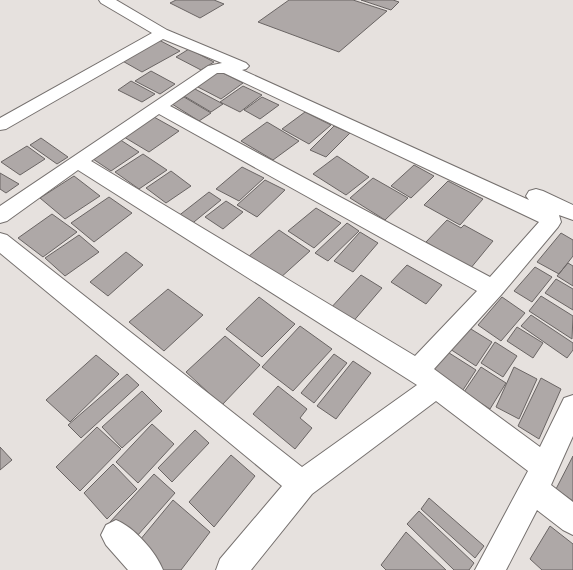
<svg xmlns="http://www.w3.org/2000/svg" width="573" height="570" font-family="'Varela Round',sans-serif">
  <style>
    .building { fill: #aea8a7; stroke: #6a6564 }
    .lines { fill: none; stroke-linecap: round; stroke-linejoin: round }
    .minor-casing { stroke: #76716f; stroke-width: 2 }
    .minor { fill: #fff; fill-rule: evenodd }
  </style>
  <rect width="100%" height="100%" fill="#e6e1de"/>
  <!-- building -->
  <path class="building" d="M176,0H214L224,4L200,18L170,3Z
    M289,0H353L387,11L339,52L258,22Z
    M361,0H393L399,2L391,10Z
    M157,39L180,51L142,72L119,59Z
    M189,49L214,62L201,70L176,57Z
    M151,71L175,84L160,94L135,81Z
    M219,71L243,83L221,99L196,86Z
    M131,81L155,94L142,102L118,90Z
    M243,86L262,95L240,112L220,102Z
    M195,89L223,104L211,112L184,96Z
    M184,97L211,113L199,121L172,104Z
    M262,97L279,105L260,119L244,110Z
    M305,112L331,125L309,144L282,129Z
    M154,117L179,131L149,152L124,137Z
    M267,122L299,141L273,160L241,141Z
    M334,126L350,133L326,157L310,150Z
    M41,138L68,157L57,164L30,145Z
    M119,139L139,152L111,171L90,157Z
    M27,146L45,159L20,175L1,162Z
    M143,154L167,170L139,189L115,172Z
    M337,156L369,177L346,195L313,174Z
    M414,165L434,176L411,198L391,186Z
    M242,167L264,178L239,201L216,189Z
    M171,171L191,186L166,203L146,188Z
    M0,173L19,184L6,193L0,189Z
    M74,176L100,196L65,219L40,198Z
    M373,178L408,198L385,220L350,198Z
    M265,180L285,190L257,217L237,205Z
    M448,181L483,199L460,225L424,205Z
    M209,192L221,200L189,226L177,217Z
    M109,197L132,213L94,242L71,223Z
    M226,201L243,212L223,229L205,217Z
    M316,208L341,223L314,248L288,231Z
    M52,214L77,232L43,257L18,238Z
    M447,220L461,228L464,225L493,241L470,269L426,242Z
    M347,223L359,231L328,261L315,253Z
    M279,230L310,251L279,279L248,257Z
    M360,232L378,243L353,272L334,261Z
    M561,233L573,240V256L559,274L537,262Z
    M79,235L99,252L65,276L45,258Z
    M126,252L143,265L108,296L90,282Z
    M568,263L573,266V286L557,276Z
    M407,265L442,285L426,304L391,282Z
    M535,267L552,277L532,302L514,291Z
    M361,275L382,288L351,324L329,310Z
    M556,279L573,289V310L545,293Z
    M168,289L203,315L164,351L129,322Z
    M541,296L573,316L572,339L529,311Z
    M259,297L295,324L262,357L226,329Z
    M502,297L525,313L501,341L478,325Z
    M531,315L573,343V350L567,358L521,326Z
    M300,326L332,349L293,391L262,367Z
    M466,326L492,342L476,366L450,349Z
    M517,327L543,343L533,358L507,341Z
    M225,336L260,365L222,405L186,372Z
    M495,342L517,356L503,377L481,363Z
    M446,351L476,370L463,390L433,370Z
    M334,354L347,363L314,403L301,393Z
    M96,355L119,374L70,422L46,400Z
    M353,361L371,373L336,419L317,406Z
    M481,367L506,383L490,409L464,392Z
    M514,367L537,379L519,419L496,407Z
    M127,374L139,385L81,438L68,425Z
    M541,378L561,389L539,439L518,426Z
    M278,386L307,409L300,418L312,428L295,449L253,414Z
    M142,391L162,411L122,448L102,427Z
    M152,424L174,444L138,483L116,462Z
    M97,427L121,449L80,491L56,467Z
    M195,430L209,443L172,482L158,468Z
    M0,447L12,460L0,470Z
    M231,455L255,476L214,527L189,502Z
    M573,456V501L556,489Z
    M113,464L137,489L107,519L84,493Z
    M154,474L175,493L130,544L110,522Z
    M429,498L484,546L475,558L421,509Z
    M173,500L210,532L181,570H160L135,546Z
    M419,511L474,563L469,570H454L407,524Z
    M550,526L573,544V570H542L530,559Z
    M406,532L446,570H386L381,565Z"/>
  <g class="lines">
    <!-- minor casing -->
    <g class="minor-casing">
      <path id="minor" d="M99,0H116L167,30L246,63L249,66L246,69L242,70L529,200L526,196L529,191L536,189L543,191L573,205V220L559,215L561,222L558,227L501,295L434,369L540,447L564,398L573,395V436L551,485L573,502V535L563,530L537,510L506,570H475L528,471L436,401L312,494L251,570H216L220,559L282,486L0,253V233L7,235L302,467L417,385L78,170L7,221L0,223V206L208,66L222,63L163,39L6,129L0,130V118L152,33L101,3ZM217,73H224L539,222L490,277L170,106ZM159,114L477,291L415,356L91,161Z
        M116,520C134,527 156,552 163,570H128L106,545L101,535L106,525Z"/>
    </g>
    <!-- minor -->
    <use href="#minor" class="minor"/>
  </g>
</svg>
